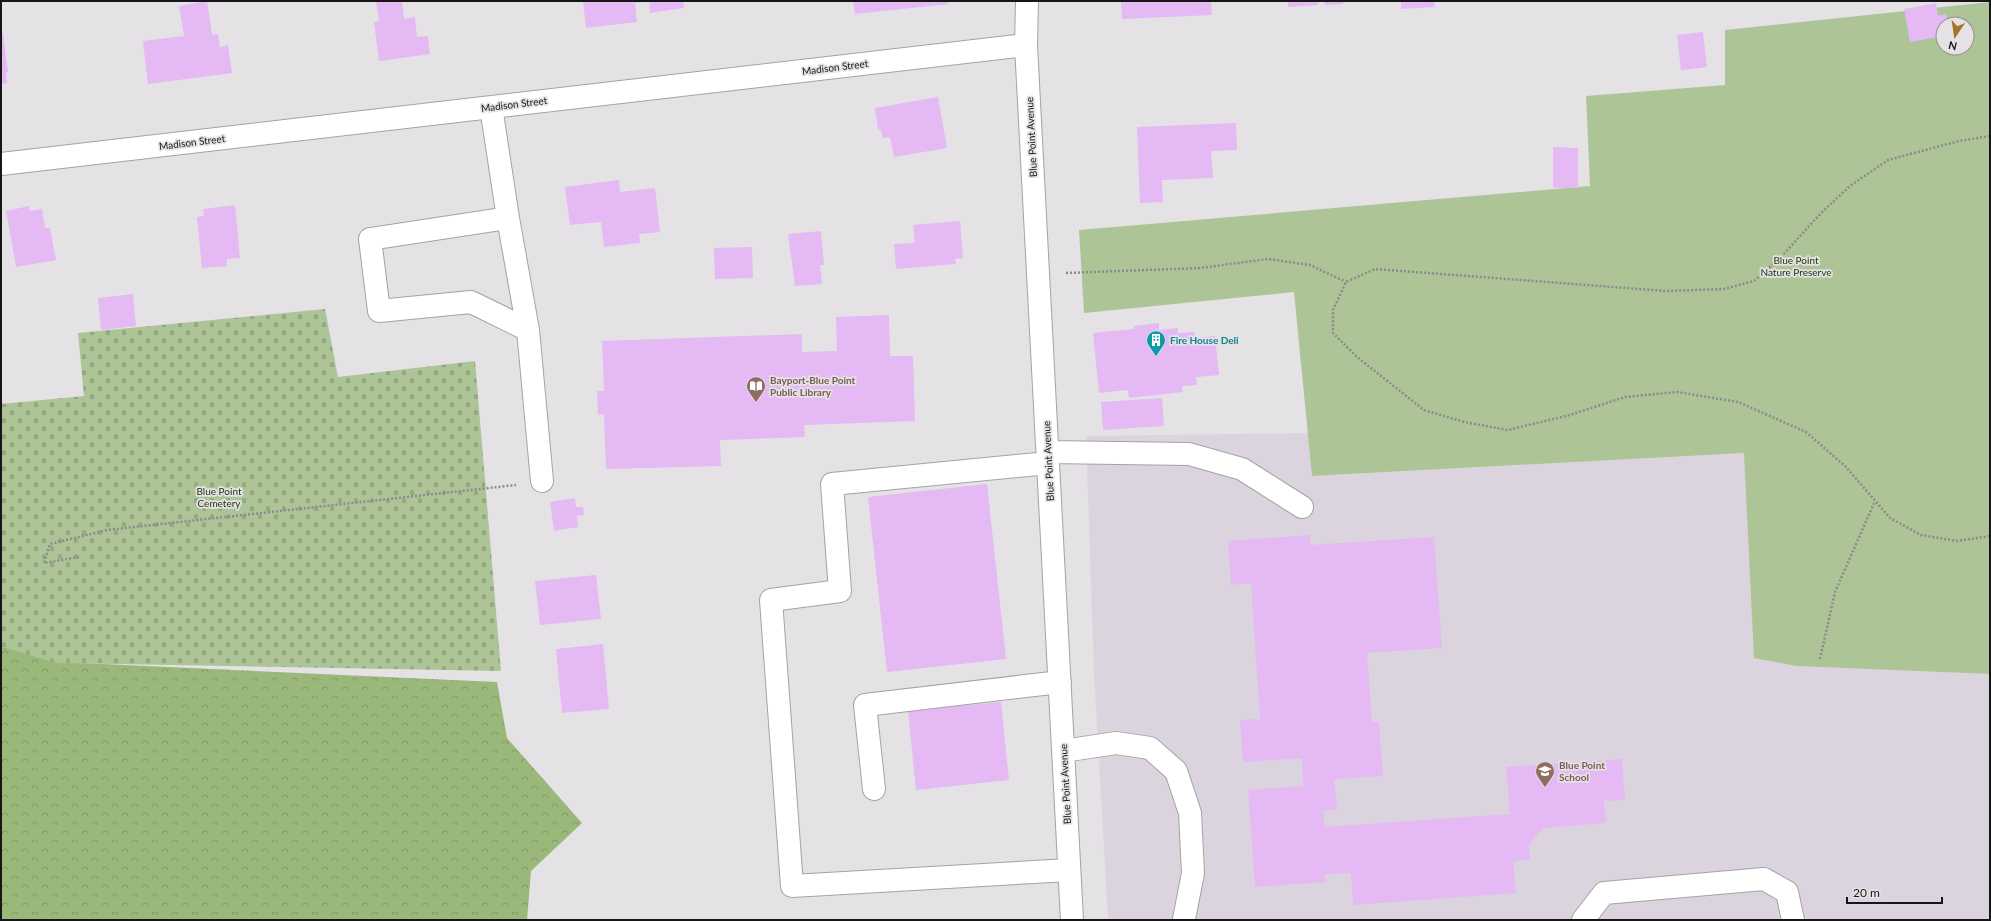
<svg xmlns="http://www.w3.org/2000/svg" width="1991" height="921" font-family="Lato,sans-serif">
  <style>
    .built { fill: #dbd4de }
    .green { fill: #adc497; fill-rule: evenodd }
    .forest { fill: url(#forest-crowns) }
    .cemetery { fill: url(#cemetery-stones) }
    .building { fill: #e4b9f4 }
    .lines { fill: none; stroke-linecap: round; stroke-linejoin: round }
    .minor-casing { stroke: #a4a2a5; stroke-width: 24 }
    .path { stroke: #8c8a8d; stroke-width: 2.5; stroke-dasharray: 2 2; stroke-linecap: butt }
    .minor { stroke: #fff; stroke-width: 22 }
    .labels { text-anchor: middle; dominant-baseline: central; stroke-width: 3.5; stroke-linejoin: round; paint-order: stroke }
    .street-label { font-size: 10px; fill: #161517; stroke: #e5e2e6 }
    .park-label { font-size: 10px; fill: #233608; stroke: #e5e2e6 }
    .culture-label { font-size: 10px; font-weight: bold; fill: #0d838f; stroke: #e5e2e6; text-anchor: start }
    .education-label { font-size: 10px; font-weight: bold; fill: #785e54; stroke: #e5e2e6; text-anchor: start }
  </style>
  <defs>
    <pattern id="forest-crowns" width="20" height="18" patternUnits="userSpaceOnUse"><rect width="20" height="18" fill="#99b87a"/><path d="M2 6a3 3 0 1 1 6 0M12 15a3 3 0 1 1 6 0" fill="none" stroke="#839d69"/></pattern>
    <pattern id="cemetery-stones" width="16" height="16" patternUnits="userSpaceOnUse"><rect width="16" height="16" fill="#adc497"/><path d="M2 7V4a2 2 0 0 1 4 0v3zM10 15v-3a2 2 0 0 1 4 0v3z" fill="#94a881"/></pattern>
  </defs>
  <rect width="100%" height="100%" fill="#e5e2e6"/>
  <!-- built -->
  <path class="built" d="M1309,433L1313,476L1745,453L1755,658L1796,666L1990,674V920H1108L1094,673L1086,436Z"/>
  <!-- green -->
  <path class="green" d="M1990,2V674L1796,666L1754,658L1744,453L1312,476L1294,292L1084,313L1079,230L1590,186L1586,96L1725,85V30ZM1943,24H1967V48H1943Z"/>
  <!-- forest -->
  <path class="forest" d="M1,645L59,662L497,682L507,738L582,823L531,871L527,920H1Z"/>
  <!-- cemetery -->
  <path class="cemetery" d="M325,309L338,377L475,361L501,671L57,663L1,647V404L84,396L78,333Z"/>
  <!-- building -->
  <path class="building" d="M207,1L212,35L218,34L220,47L228,45L232,73L148,84L143,41L184,36L179,6Z
    M376,1H402L404,19L415,17L417,37L428,36L430,54L379,61L374,22L379,21Z
    M583,1H648V2L635,3L637,22L586,28Z
    M649,1H683L684,8L650,13Z
    M853,1H948V4L855,14Z
    M1121,1H1211L1212,15L1122,19Z
    M1288,1H1318V5L1288,7Z
    M1324,1H1343V4L1325,5Z
    M1401,1H1434L1435,7L1401,9Z
    M1936,3L1938,16L1946,14L1948,24H1943V36L1910,42L1904,9Z
    M1703,32L1707,67L1681,70L1677,35Z
    M1,33H3L8,72H6L7,83L1,84Z
    M938,97L947,148L894,157L890,137L883,138L881,130L878,129L875,108Z
    M1236,123L1237,150L1211,151L1213,178L1162,180L1163,202L1140,203L1137,127Z
    M1553,147L1578,148V188H1553Z
    M619,180L620,192L655,188L660,232L639,234L640,243L604,247L601,222L570,225L565,187Z
    M235,205L240,258L227,259V266L202,268L197,217L204,216L203,209Z
    M29,206L30,211L42,209L45,228H50L56,260L16,267L6,211Z
    M960,221L963,258L955,259L956,264L896,269L894,244L915,243L913,225Z
    M821,231L824,265H820L822,284L795,286L788,234Z
    M752,247L753,278L715,279L714,248Z
    M133,294L136,326L101,330L98,298Z
    M889,315L890,356H913L915,421L804,425L805,437L720,440L721,466L606,469L604,414L598,415L597,391H604L602,341L802,334V352L837,351L836,317Z
    M1159,323V330L1178,328V333L1194,332L1195,338L1215,336L1219,375L1196,377L1197,385L1182,386L1183,392L1129,398L1128,390L1099,393L1093,333L1134,329V326Z
    M1162,398L1164,426L1103,430L1101,402Z
    M987,484L1006,659L887,672L868,497Z
    M575,498L576,507H583L584,515L577,516L578,527L554,531L550,502Z
    M1310,535V545L1434,537L1442,648L1367,653L1372,722H1379L1383,776L1334,779L1337,809L1323,811L1325,827L1510,814L1506,767L1622,759L1625,800L1604,801L1606,823L1543,828L1529,845L1530,860L1513,861L1516,893L1353,905L1351,873L1325,874L1326,882L1255,887L1248,790L1303,786L1302,758L1243,762L1240,720L1260,719L1251,583L1231,585L1228,541Z
    M596,575L601,619L540,625L535,581Z
    M603,644L609,709L562,713L556,649Z
    M1001,702L1009,780L916,790L908,711Z"/>
  <g class="lines">
    <!-- minor casing -->
    <g class="minor-casing">
      <path id="minor" d="M1027,1L1026,45L1072,920
        M491,107L508,218L370,239L379,311L471,302L528,330L542,481
        M1,164L1026,45
        M508,218L528,330
        M1048,452L1189,454L1242,469L1302,507
        M1048,463L832,484L840,591L771,600L792,886L1069,870
        M1063,751L1116,743L1150,748L1176,771L1190,813L1193,873L1184,919
        M874,789L865,705L1060,682
        M1583,920L1604,893L1764,879L1787,892L1793,920"/>
    </g>
    <!-- path -->
    <path class="path" d="M1990,136L1959,141L1888,160L1850,186L1821,213L1781,257L1754,281L1724,289L1666,291L1375,269L1346,282L1333,310V333L1357,357L1424,410L1464,422L1508,430L1570,415L1625,397L1677,392L1738,402L1806,432L1845,466L1890,518L1921,535L1957,541L1990,536
      M1066,273L1200,268L1268,259L1310,265L1346,282
      M79,557L44,563L50,544L107,530L516,485
      M1820,659L1835,592L1875,501"/>
    <!-- minor -->
    <use href="#minor" class="minor"/>
  </g>
  <!-- icons -->
  <defs>
    <g id="building-pin" transform="scale(1)"><path d="M0 17L-7.5 6A9.5 9.5 0 1 1 7.5 6Z" fill="#0f9aa8" stroke="#e5e2e6"/><path d="M-4-6H4V6H1V3H-1V6H-4ZM-2.5-4.3h1.7v1.8h-1.7ZM.8-4.3h1.7v1.8H.8ZM-2.5-1h1.7V.8h-1.7ZM.8-1h1.7V.8H.8Z" fill="#fff"/></g>
    <g id="library-pin" transform="scale(1)"><path d="M0 17L-7.5 6A9.5 9.5 0 1 1 7.5 6Z" fill="#8d6e63" stroke="#e5e2e6"/><path d="M-6-4Q-3-5.5-.7-3.5V5Q-3 3-6 4ZM6-4Q3-5.5 .7-3.5V5Q3 3 6 4Z" fill="#fff"/></g>
    <g id="school-pin" transform="scale(1)"><path d="M0 17L-7.5 6A9.5 9.5 0 1 1 7.5 6Z" fill="#8d6e63" stroke="#e5e2e6"/><path d="M0-5L7-2L0 1L-7-2ZM-4 1L0 2.5L4 1V4Q0 6-4 4Z" fill="#fff"/></g>
  </defs>
  <g fill-rule="evenodd">
    <use href="#building-pin" x="1156" y="340"/>
    <use href="#library-pin" x="756" y="386"/>
    <use href="#school-pin" x="1545" y="771"/>
  </g>
  <g class="labels">
    <!-- street labels -->
    <g class="street-label">
      <text transform="translate(835 67) rotate(-7)">Madison Street</text>
      <text transform="translate(514 104) rotate(-7)">Madison Street</text>
      <text transform="translate(1031 137) rotate(-93)">Blue Point Avenue</text>
      <text transform="translate(192 142) rotate(-7)">Madison Street</text>
      <text transform="translate(1048 461) rotate(-93)">Blue Point Avenue</text>
      <text transform="translate(1065 784) rotate(-93)">Blue Point Avenue</text>
    </g>
    <!-- park labels -->
    <g class="park-label">
      <text x="1796" y="260">Blue Point<tspan x="1796" dy="12">Nature Preserve</tspan></text>
      <text x="219" y="491">Blue Point<tspan x="219" dy="12">Cemetery</tspan></text>
    </g>
    <!-- culture labels -->
    <g class="culture-label">
      <text x="1170" y="340">Fire House Deli</text>
    </g>
    <!-- education labels -->
    <g class="education-label">
      <text x="770" y="380">Bayport-Blue Point<tspan x="770" dy="12">Public Library</tspan></text>
      <text x="1559" y="765">Blue Point<tspan x="1559" dy="12">School</tspan></text>
    </g>
  </g>
  <!-- border -->
  <rect width="1991" height="921" fill="none" stroke="#161517" stroke-width="4"/>
  <!-- north arrow -->
  <g transform="translate(1955 36) rotate(193)"><circle r="19" fill="#e5e2e6" stroke="#929093"/>
  <path d="M0-3L7 15L0 10L-7 15Z" fill="#a6742a"/>
  <text y="-6" font-size="11" font-weight="bold" text-anchor="middle" fill="#161517">N</text>
  </g>
  <!-- scale -->
  <path d="M1847 897v6h95v-6" fill="none" stroke="#161517" stroke-width="2"/>
  <text x="1853" y="897" font-size="12" fill="#161517" stroke="#e5e2e6" stroke-width="3" paint-order="stroke">20 m</text>
</svg>
